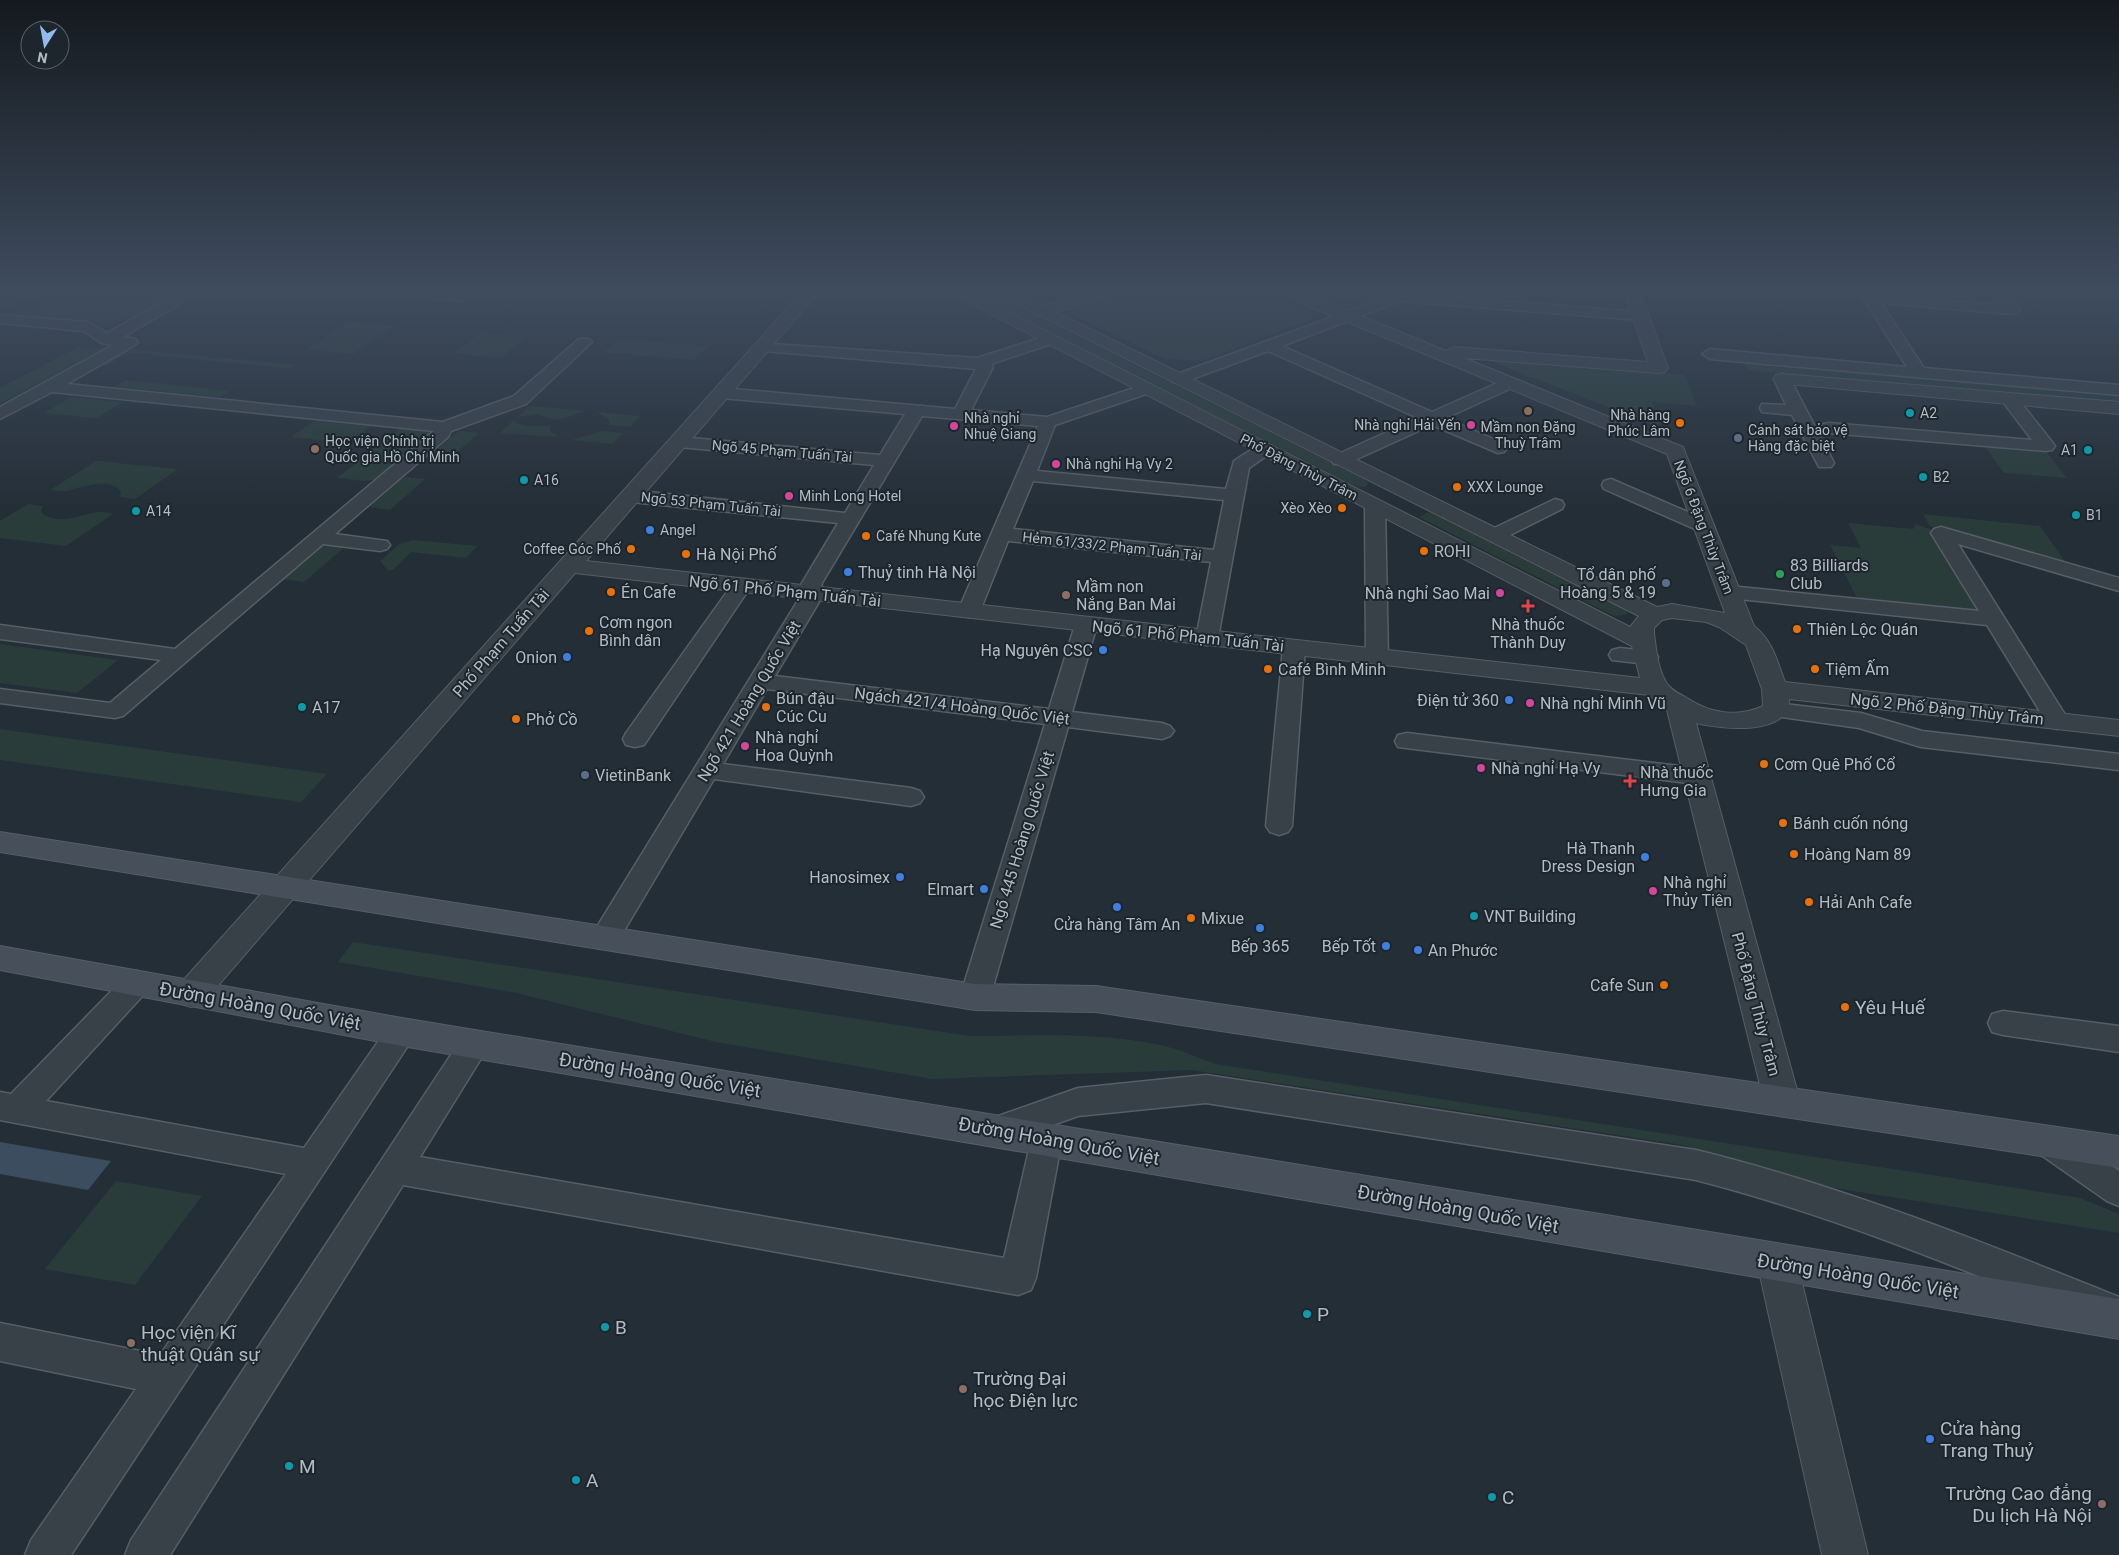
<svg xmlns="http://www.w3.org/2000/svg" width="2119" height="1555" font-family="Roboto,sans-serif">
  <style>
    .green { fill: #293c3a }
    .water { fill: #3c4d5f }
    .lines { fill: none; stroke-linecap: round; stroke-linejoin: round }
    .service-casing { stroke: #565e66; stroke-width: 3 }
    .minor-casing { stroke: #565e66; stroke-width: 2 }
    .secondary-casing { stroke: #565e66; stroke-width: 2 }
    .service { fill: #384048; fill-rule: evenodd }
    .minor { fill: #384048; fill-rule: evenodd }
    .secondary { fill: #464f5a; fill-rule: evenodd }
    .education-dot { fill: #8d6e63; stroke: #1d252d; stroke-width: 2 }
    .culture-dot { fill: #0f9aa8; stroke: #1d252d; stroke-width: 2 }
    .food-dot { fill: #e8710a; stroke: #1d252d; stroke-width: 2 }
    .hotel-dot { fill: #d1479c; stroke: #1d252d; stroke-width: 2 }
    .service-dot { fill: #5c6f8a; stroke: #1d252d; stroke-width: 2 }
    .shop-dot { fill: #3f7fe0; stroke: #1d252d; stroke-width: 2 }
    .leisure-dot { fill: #2e9e5b; stroke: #1d252d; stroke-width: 2 }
    .health-dot { fill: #e0444e; stroke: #1d252d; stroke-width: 2 }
    .labels { text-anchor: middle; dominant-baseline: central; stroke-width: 4; stroke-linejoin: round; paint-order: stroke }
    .far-poi-label { font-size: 14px; fill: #b3bbc4; stroke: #1d252d; text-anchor: start }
    .far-street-label { font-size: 14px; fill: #b3bbc4; stroke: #1d252d }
    .poi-label { font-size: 16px; fill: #b3bbc4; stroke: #1d252d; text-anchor: start }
    .street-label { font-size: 16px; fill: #b3bbc4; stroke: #1d252d }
    .near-street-label { font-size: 19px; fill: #b3bbc4; stroke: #1d252d }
    .near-poi-label { font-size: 19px; fill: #b3bbc4; stroke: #1d252d; text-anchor: start }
  </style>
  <rect width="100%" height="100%" fill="#242e37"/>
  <!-- green -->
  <path class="green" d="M0,292L35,294L0,311Z
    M148,292H182L137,316L112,323L21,315L59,296L129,302Z
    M971,292H989L1365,480L1368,483L1367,486L1362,487L1351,484Z
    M1123,292H1260L1312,313V319L1202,361L1166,359L1073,315L1072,309Z
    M348,322L394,326L354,354L307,350Z
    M480,333L526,337L501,358L453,354Z
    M619,339L708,346L695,360L604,353Z
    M78,347L101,349L0,404V388Z
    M128,349L294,365L289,368L129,353L106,366H100Z
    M1486,359L1685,375L1697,406L1652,402L1659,427Z
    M1744,363L2119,396V403L1747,370Z
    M126,380L230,391L220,397L115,387Z
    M71,397L123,402L97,418L44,413Z
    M531,406L586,411L557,420L536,414L517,417Z
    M599,412L640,416L630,427L609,425V419L598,413Z
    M314,421L371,426L349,443L291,437Z
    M513,421L524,426H550V431L559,437L500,433Z
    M400,428L430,431L432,436L380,479L365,481L337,478Z
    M459,431L479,433L448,460L427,458Z
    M602,431L623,433L613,444L572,440Z
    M1983,444L2044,449L2067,478L2004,473Z
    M96,461L178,469L135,499L120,497L121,492C111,475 81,488 67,491C62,492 55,490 50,490Z
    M404,477L425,479L390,510L369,507Z
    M28,504L43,506L41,511L44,515C62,525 79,515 97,512C102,511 108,513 113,514L66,546L0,538V521Z
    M1429,512L1624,606L1628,614L1616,616L1608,613L1419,517Z
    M1923,514L2040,526L2069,567L1930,526Z
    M1848,523L1913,529L1916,524L1932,530L1983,613L1858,600L1830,545L1861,548Z
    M413,540L477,546L466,558L411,552L393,570H388L380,561L399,544Z
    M322,544L345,547L304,582L281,579Z
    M0,644L118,660L77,693L0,683Z
    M0,729L327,774L301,802L0,760Z
    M353,942L970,1036C1036,1036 1107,1031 1172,1048C1186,1052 1201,1059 1215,1064L2080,1198L2119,1214V1233L1815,1185L1683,1145L1191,1070L932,1079L716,1042L512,992L338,962Z
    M116,1181L202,1196L135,1285L45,1269Z"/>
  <!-- water -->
  <path class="water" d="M0,1142L111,1161L88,1190L0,1174Z"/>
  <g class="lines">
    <!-- service casing -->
    <g class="service-casing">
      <path id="service" d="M182,292H200L123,337L135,339L138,342L135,345L67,384L443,422L514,396L579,339H589L592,342L526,404L451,431L448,437L335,534L387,541L390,545L387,549L380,551L323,544L123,716L115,718L0,703V689L110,703L161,660L0,639V625L175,649L434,431L52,392L0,419V407L113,345L101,343L84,331L0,323V315L88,322L107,333Z
        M396,292H478L464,301L403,296Z
        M1087,292H1109L1107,295L1046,315H1036L1034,312L1036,309Z
        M1392,292L1640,312L1647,316L1640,320L1400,301L1282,346L1432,412L1504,380H1516L1518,383L1516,386L1446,418L1504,444L1507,448L1504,452L1498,453L1432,425L1346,464H1334L1331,460L1334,456L1418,418L1268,351L1184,382H1172L1170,379L1172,376L1392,295Z
        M1991,292H2006L2020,310L2013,314L1881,303L1924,368L2119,385V395L1710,359L1702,354L1710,349L1907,367L1863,298L1865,295L2001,305Z
        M1049,335L1057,340L1054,343L991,364L993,367L971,410L1047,417L1140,386H1152L1154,389L1152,392L1055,425L1037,471L1226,489L1234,461C1245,454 1258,443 1272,446L1275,450L1249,468L1218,638L1215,643L1207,645L1199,643L1196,638L1211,562L1008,541L980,611L977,616L969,617L961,616L958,611L1038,426L922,416L822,583L819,602L775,676L1049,709L1075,625L1078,620L1086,619L1094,620L1097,625L1072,712L1162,723L1170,726L1174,731L1170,736L1162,739L1068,727L990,997L986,1005L975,1009L964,1005L960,997L1045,724L767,689L723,764L911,788L920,791L924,797L920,803L911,806L714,779L615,946L605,949L595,946L591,938L595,930L797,602L802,583L838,523L631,502L624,500L622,496L624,492L631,490L845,513L874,465L679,447L673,446L670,442L673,438L679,437L880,455L905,414L722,398L716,397L714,393L716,389L722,388L955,409L976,369L764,351L759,349L756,346L759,343L977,358ZM1033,481L1224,500L1214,550L1013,529Z
        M1782,374L1790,379L1834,463L1831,467H1819L1792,415L1762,412L1760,408L1762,404L1786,405L1774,379Z
        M2009,394L2015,395L2052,442L2055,446L2052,450L2046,451L1829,433L1823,432L1820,428L1823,424L1829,423L2032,440L2001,399L2003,395Z
        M1611,479L1711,522L1714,526L1711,530H1697L1604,489L1602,485L1604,481Z
        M1555,499L1562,501L1564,505L1562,509L1502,539H1488L1485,535L1488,531Z
        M1375,500L1382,502L1385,506L1388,657L1385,662L1377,664L1369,662L1366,657L1365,506L1368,502Z
        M1941,527L2119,578V591L1958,544L2069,721L2065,726L2057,729L2049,726L1987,625L1729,598L1722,596L1719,592L1722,588L1729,586L1979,611L1931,533L1934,529Z
        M741,580L748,582L751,586L644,745L635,747L626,745L623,739L626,733L734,582Z
        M1294,641L1302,643L1305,648L1292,826L1288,832L1279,835L1270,832L1266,826L1283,648L1286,643Z
        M1620,648L1655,652L1658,657L1655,662L1647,664L1612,660L1609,655L1612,650Z
        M1775,703L1861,713L1922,731L2119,754V770L1921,747L1859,728L1767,715L1763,710L1767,705Z
        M1407,733L1696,768L1705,770L1708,776L1705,782L1696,784L1398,747L1395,741L1398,735Z
        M137,971L147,975L152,983L147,991L46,1101L304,1148L391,1023L402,1019L413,1023L417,1032L71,1555H25L31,1540L136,1389L0,1361V1323L160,1355L286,1174L0,1120V1092L11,1094L127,975Z
        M2003,1011L2119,1026V1052L2003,1035L1992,1032L1988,1023L1992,1014Z
        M475,1031L486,1035L490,1044L420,1157L1004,1258L1033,1132L996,1145L984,1141L980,1131L984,1121L1078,1088L1206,1075L1696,1150C1842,1186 1980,1241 2119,1297V1333C1979,1276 1843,1218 1696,1180L1206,1103L1078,1116L1050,1126L1058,1129L1062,1139L1036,1278L1031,1290L1018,1295L403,1185L170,1555H125L131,1540L464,1035Z
        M2049,1127L2061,1132L2119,1171V1206L2107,1201L2037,1152L2032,1142L2037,1132Z"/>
    </g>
    <!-- minor casing -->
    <g class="minor-casing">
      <path id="minor" d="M802,292H819L586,561L1640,678L1632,646L948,292H969L1630,627L1639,616L994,292H1015L1657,607L1672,604L1725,613L1667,454L1282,295L1280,292H1303L1446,351L1454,347L1648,362L1624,292H1640L1668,368L1665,372L1659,373L1464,358L1683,447L1754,626C1773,641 1777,661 1785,682L2119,720V736L1789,699C1790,737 1720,729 1696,723L1800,1101L1794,1112L1782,1116L1770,1112L1764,1101L1667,710L1649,695L575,573L203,1003L191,1007L179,1003L175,994L179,985ZM1672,618L1706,622L1719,627L1746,645L1762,689L1763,706C1738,718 1709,713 1687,698C1680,694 1674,692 1668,685C1658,672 1656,649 1654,633V628L1662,620Z
        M1782,374L2119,402V414L1776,383L1773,379L1776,375Z
        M1777,1243L1791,1249L1797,1262L1868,1555H1822L1757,1262L1763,1249Z"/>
    </g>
    <!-- secondary casing -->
    <g class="secondary-casing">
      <path id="secondary" d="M0,832L975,984L1096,986L2119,1136V1168L1096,1012L975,1010L0,852Z
        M0,946L402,1018L2119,1299V1339L402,1046L0,970Z"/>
    </g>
    <!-- service -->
    <use href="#service" class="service"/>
    <!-- minor -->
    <use href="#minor" class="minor"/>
    <!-- secondary -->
    <use href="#secondary" class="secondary"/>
  </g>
  <!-- sky -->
  <linearGradient id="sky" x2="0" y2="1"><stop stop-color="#14191e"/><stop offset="0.57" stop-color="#3f4c5e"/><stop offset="1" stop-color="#3f4c5e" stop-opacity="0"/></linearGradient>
  <rect width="2119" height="510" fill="url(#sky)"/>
  <!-- markers -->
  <g class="education-dot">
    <circle cx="1528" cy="411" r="5"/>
    <circle cx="315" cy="449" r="5"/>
    <circle cx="1066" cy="595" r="5"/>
    <circle cx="131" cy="1343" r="5"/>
    <circle cx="963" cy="1389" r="5"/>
    <circle cx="2102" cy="1504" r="5"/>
  </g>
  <g class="culture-dot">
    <circle cx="1910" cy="413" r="5"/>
    <circle cx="2088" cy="450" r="5"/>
    <circle cx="1923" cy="477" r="5"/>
    <circle cx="524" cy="480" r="5"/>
    <circle cx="136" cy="511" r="5"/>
    <circle cx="2076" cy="515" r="5"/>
    <circle cx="302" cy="707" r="5"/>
    <circle cx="1474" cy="916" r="5"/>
    <circle cx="1307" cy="1314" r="5"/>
    <circle cx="605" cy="1327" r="5"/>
    <circle cx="289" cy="1466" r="5"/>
    <circle cx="576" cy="1480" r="5"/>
    <circle cx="1492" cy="1497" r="5"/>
  </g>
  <g class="food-dot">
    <circle cx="1680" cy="423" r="5"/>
    <circle cx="1457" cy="487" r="5"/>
    <circle cx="1342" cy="508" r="5"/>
    <circle cx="866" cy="536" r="5"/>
    <circle cx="631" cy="549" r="5"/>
    <circle cx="1424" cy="551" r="5"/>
    <circle cx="686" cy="554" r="5"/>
    <circle cx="611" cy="592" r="5"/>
    <circle cx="1797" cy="629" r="5"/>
    <circle cx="589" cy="631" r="5"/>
    <circle cx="1268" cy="669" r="5"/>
    <circle cx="1815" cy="669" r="5"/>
    <circle cx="766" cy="707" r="5"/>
    <circle cx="516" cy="719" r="5"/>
    <circle cx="1764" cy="764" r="5"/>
    <circle cx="1783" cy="823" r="5"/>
    <circle cx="1794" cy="854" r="5"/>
    <circle cx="1809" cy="902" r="5"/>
    <circle cx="1191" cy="918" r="5"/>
    <circle cx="1664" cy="985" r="5"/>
    <circle cx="1845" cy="1007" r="5"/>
  </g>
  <g class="hotel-dot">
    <circle cx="1471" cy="425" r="5"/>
    <circle cx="954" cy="426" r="5"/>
    <circle cx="1056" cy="464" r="5"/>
    <circle cx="789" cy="496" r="5"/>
    <circle cx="1500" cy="593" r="5"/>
    <circle cx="1530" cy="703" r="5"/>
    <circle cx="745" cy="746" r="5"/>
    <circle cx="1481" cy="768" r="5"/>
    <circle cx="1653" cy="891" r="5"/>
  </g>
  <g class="service-dot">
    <circle cx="1738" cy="438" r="5"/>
    <circle cx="1666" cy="583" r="5"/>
    <circle cx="585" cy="775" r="5"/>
  </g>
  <g class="shop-dot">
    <circle cx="650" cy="530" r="5"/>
    <circle cx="848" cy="572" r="5"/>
    <circle cx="1103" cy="650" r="5"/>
    <circle cx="567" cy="657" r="5"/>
    <circle cx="1509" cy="700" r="5"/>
    <circle cx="1645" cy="857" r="5"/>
    <circle cx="900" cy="877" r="5"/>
    <circle cx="984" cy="889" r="5"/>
    <circle cx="1117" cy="907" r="5"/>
    <circle cx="1260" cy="928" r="5"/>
    <circle cx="1386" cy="946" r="5"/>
    <circle cx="1418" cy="950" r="5"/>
    <circle cx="1930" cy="1439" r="5"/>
  </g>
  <circle class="leisure-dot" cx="1780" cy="574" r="5"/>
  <g class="health-dot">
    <path d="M1525.5 598.5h5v5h5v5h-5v5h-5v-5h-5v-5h5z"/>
    <path d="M1627.5 773.5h5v5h5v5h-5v5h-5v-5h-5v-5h5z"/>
  </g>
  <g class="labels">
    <!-- far-poi labels -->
    <g class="far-poi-label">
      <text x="1920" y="413">A2</text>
      <text x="1670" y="415" text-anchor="end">Nhà hàng<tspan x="1670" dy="16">Phúc Lâm</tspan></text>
      <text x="964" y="418">Nhà nghỉ<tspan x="964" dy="16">Nhuệ Giang</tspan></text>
      <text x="1461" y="425" text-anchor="end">Nhà nghỉ Hải Yến</text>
      <text x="1528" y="427" text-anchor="middle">Mầm non Đặng<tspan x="1528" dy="16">Thuỳ Trâm</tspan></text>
      <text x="1748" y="430">Cảnh sát bảo vệ<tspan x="1748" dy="16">Hàng đặc biệt</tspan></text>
      <text x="325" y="441">Học viện Chính trị<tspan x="325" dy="16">Quốc gia Hồ Chí Minh</tspan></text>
      <text x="2078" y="450" text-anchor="end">A1</text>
      <text x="1066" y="464">Nhà nghỉ Hạ Vy 2</text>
      <text x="1933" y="477">B2</text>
      <text x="534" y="480">A16</text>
      <text x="1467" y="487">XXX Lounge</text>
      <text x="799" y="496">Minh Long Hotel</text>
      <text x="1332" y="508" text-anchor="end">Xèo Xèo</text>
      <text x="146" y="511">A14</text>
      <text x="2086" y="515">B1</text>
      <text x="660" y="530">Angel</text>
      <text x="876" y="536">Café Nhung Kute</text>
      <text x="621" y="549" text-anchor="end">Coffee Góc Phố</text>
    </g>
    <!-- far-street labels -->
    <g class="far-street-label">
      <text transform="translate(782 451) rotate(5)">Ngõ 45 Phạm Tuấn Tài</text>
      <text transform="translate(1299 467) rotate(27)">Phố Đặng Thùy Trâm</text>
      <text transform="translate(711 504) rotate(6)">Ngõ 53 Phạm Tuấn Tài</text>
      <text transform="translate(1704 527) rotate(69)">Ngõ 6 Đặng Thùy Trâm</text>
      <text transform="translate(1112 546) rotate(6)">Hẻm 61/33/2 Phạm Tuấn Tài</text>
    </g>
    <!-- poi labels -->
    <g class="poi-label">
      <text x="1434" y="551">ROHI</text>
      <text x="696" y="554">Hà Nội Phố</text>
      <text x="1790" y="565">83 Billiards<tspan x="1790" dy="18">Club</tspan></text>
      <text x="858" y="572">Thuỷ tinh Hà Nội</text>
      <text x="1656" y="574" text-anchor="end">Tổ dân phố<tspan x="1656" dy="18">Hoàng 5 &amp; 19</tspan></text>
      <text x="1076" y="586">Mầm non<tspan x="1076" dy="18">Nắng Ban Mai</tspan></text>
      <text x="621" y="592">Én Cafe</text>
      <text x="1490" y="593" text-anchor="end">Nhà nghỉ Sao Mai</text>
      <text x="599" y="622">Cơm ngon<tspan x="599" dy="18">Bình dân</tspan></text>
      <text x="1528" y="624" text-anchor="middle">Nhà thuốc<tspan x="1528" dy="18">Thành Duy</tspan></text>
      <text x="1807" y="629">Thiên Lộc Quán</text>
      <text x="1093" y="650" text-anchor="end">Hạ Nguyên CSC</text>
      <text x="557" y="657" text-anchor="end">Onion</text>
      <text x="1278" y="669">Café Bình Minh</text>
      <text x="1825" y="669">Tiệm Ấm</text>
      <text x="776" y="698">Bún đậu<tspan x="776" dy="18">Cúc Cu</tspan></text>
      <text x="1499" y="700" text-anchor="end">Điện tử 360</text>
      <text x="1540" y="703">Nhà nghỉ Minh Vũ</text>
      <text x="312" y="707">A17</text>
      <text x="526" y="719">Phở Cồ</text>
      <text x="755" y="737">Nhà nghỉ<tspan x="755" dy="18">Hoa Quỳnh</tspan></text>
      <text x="1774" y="764">Cơm Quê Phố Cổ</text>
      <text x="1491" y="768">Nhà nghỉ Hạ Vy</text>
      <text x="1640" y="772">Nhà thuốc<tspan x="1640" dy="18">Hưng Gia</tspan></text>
      <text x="595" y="775">VietinBank</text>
      <text x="1793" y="823">Bánh cuốn nóng</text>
      <text x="1635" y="848" text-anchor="end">Hà Thanh<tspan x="1635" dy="18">Dress Design</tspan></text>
      <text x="1804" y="854">Hoàng Nam 89</text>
      <text x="890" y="877" text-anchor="end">Hanosimex</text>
      <text x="1663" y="882">Nhà nghỉ<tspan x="1663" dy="18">Thủy Tiên</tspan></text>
      <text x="974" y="889" text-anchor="end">Elmart</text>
      <text x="1819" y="902">Hải Anh Cafe</text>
      <text x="1484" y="916">VNT Building</text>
      <text x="1201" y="918">Mixue</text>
      <text x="1117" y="924" text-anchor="middle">Cửa hàng Tâm An</text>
      <text x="1260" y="946" text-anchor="middle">Bếp 365</text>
      <text x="1376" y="946" text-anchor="end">Bếp Tốt</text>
      <text x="1428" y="950">An Phước</text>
      <text x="1654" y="985" text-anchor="end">Cafe Sun</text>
    </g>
    <!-- street labels -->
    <g class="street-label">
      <text transform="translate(785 591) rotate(6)">Ngõ 61 Phố Phạm Tuấn Tài</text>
      <text transform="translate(1188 636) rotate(6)">Ngõ 61 Phố Phạm Tuấn Tài</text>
      <text transform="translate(501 643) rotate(-49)">Phố Phạm Tuấn Tài</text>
      <text transform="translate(749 701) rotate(-59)">Ngõ 421 Hoàng Quốc Việt</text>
      <text transform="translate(962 706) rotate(7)">Ngách 421/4 Hoàng Quốc Việt</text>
      <text transform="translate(1947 709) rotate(6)">Ngõ 2 Phố Đặng Thùy Trâm</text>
      <text transform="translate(1022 840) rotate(-73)">Ngõ 445 Hoàng Quốc Việt</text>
      <text transform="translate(1756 1004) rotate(75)">Phố Đặng Thùy Trâm</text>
    </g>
    <!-- near-street labels -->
    <g class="near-street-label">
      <text transform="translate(260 1006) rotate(10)">Đường Hoàng Quốc Việt</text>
      <text transform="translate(660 1075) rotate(9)">Đường Hoàng Quốc Việt</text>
      <text transform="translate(1059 1141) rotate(10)">Đường Hoàng Quốc Việt</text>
      <text transform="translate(1458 1209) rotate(10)">Đường Hoàng Quốc Việt</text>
      <text transform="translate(1858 1276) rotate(9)">Đường Hoàng Quốc Việt</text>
    </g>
    <!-- near-poi labels -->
    <g class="near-poi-label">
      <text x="1855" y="1007">Yêu Huế</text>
      <text x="1317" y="1314">P</text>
      <text x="615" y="1327">B</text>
      <text x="141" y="1332">Học viện Kĩ<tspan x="141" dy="22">thuật Quân sự</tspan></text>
      <text x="973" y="1378">Trường Đại<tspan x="973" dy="22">học Điện lực</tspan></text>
      <text x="1940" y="1428">Cửa hàng<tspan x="1940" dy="22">Trang Thuỷ</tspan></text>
      <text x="299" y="1466">M</text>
      <text x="586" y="1480">A</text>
      <text x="2092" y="1493" text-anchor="end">Trường Cao đẳng<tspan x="2092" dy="22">Du lịch Hà Nội</tspan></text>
      <text x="1502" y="1497">C</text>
    </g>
  </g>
  <!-- north arrow -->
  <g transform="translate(45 45) rotate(191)"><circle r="24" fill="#1d252d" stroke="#596169"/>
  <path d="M0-4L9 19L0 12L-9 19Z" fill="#91bbeb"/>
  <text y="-8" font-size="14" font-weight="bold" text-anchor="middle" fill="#b3bbc4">N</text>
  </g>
</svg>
